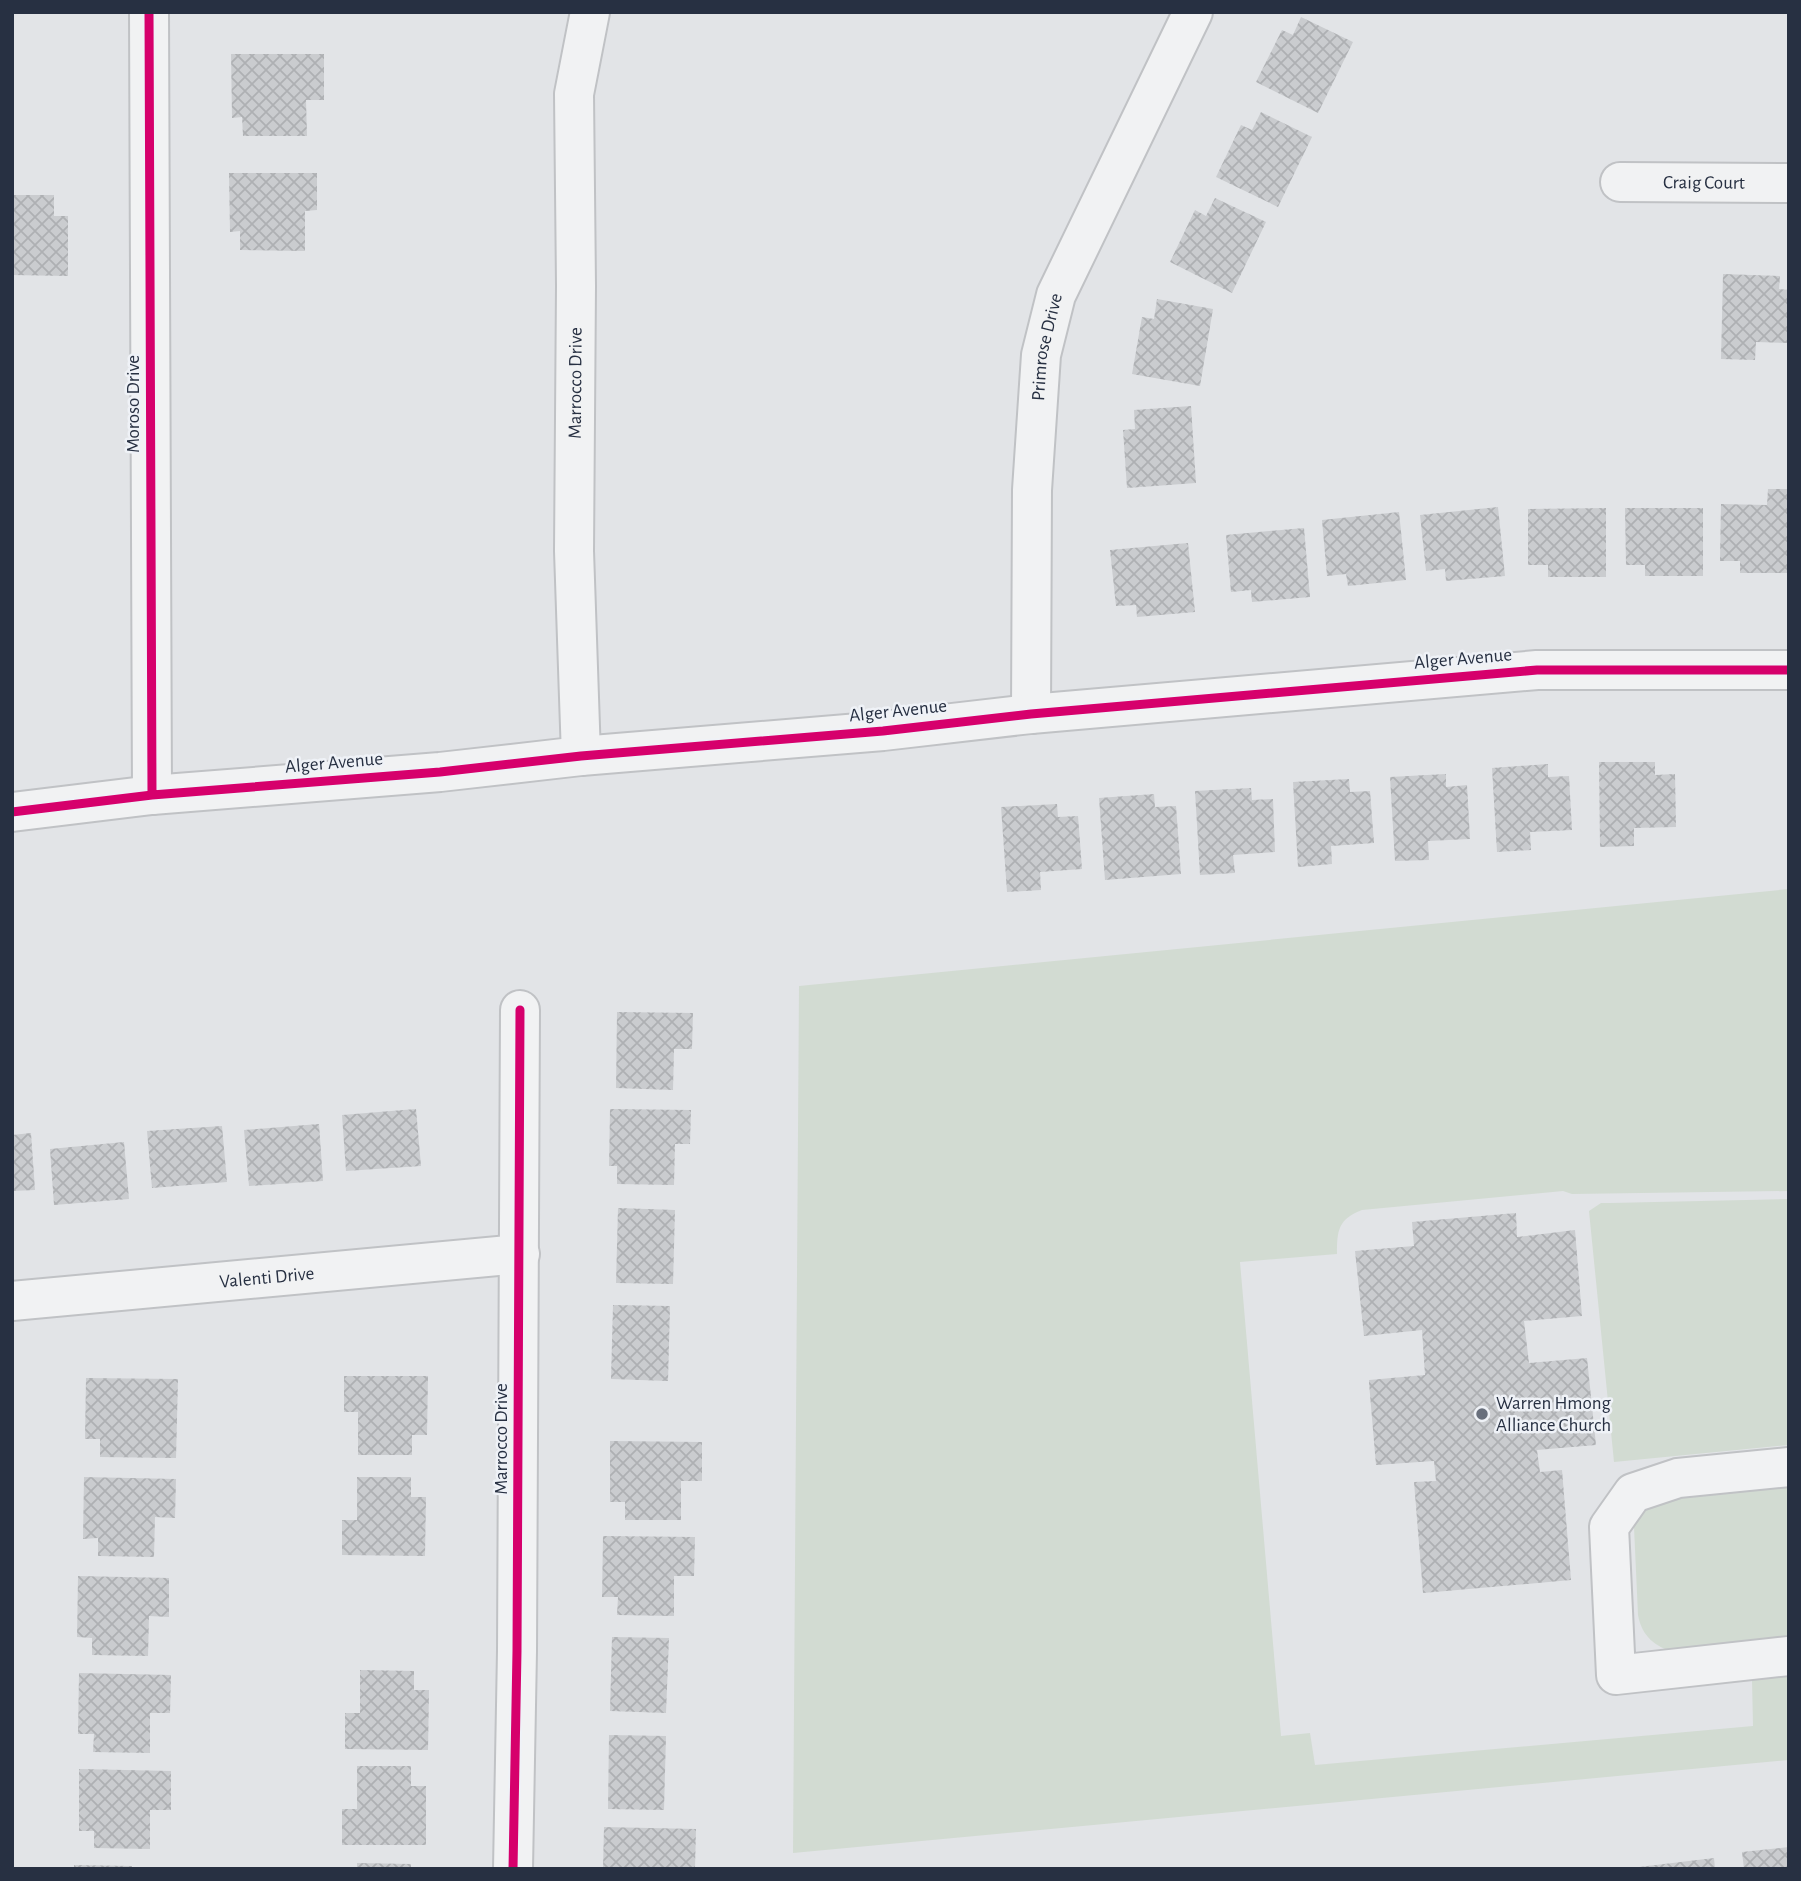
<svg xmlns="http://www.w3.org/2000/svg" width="1801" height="1881" font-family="'Alegreya Sans',sans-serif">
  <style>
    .grass { fill: #d2dbd2 }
    .building { fill: url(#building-cross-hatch) }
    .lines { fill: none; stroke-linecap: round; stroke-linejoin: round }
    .minor-casing { stroke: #c0c2c5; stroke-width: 42 }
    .minor { stroke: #f1f2f3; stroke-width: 38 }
    .cycleway-casing { stroke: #eff2f7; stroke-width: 13 }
    .cycleway { stroke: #d6006c; stroke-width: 9 }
    .poi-dot { fill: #686f7c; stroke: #eff2f7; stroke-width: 2.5 }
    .labels { text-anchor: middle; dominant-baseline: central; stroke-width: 5; stroke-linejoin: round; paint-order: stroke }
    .street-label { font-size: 19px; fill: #273042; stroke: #eff2f7 }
    .poi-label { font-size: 19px; fill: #273042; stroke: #eff2f7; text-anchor: start }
  </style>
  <defs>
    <pattern id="building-cross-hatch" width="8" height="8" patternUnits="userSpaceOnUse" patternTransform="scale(1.75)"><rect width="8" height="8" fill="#cacccf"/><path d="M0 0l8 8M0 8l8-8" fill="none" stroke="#aeb0b3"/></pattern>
  </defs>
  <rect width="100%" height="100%" fill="#e2e4e7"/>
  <!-- grass -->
  <path class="grass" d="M1789,889V1191L1572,1194L1563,1191L1362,1210C1338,1219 1337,1231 1337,1254L1240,1262L1281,1736L1310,1733L1315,1765L1753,1726L1752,1680L1789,1674V1760L793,1853L799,986Z
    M1789,1199V1445L1614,1462L1589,1211L1601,1203H1610Z
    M1783,1487L1789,1488V1643L1675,1653C1655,1646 1642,1637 1638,1615L1634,1527L1644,1510L1666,1499Z"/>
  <!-- building -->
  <path class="building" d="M1301,17L1353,42L1318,113L1256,82L1282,30L1293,35Z
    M231,54H324V100H306L307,136H243L242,117L232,118Z
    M1261,112L1312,137L1278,207L1216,177L1241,125L1252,130Z
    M229,173H317V210L305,211V251L240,250V231L230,232Z
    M12,195H54V216H68V276L12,275Z
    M1215,198L1266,222L1232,293L1170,262L1195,210L1206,216Z
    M1723,274L1780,276L1779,289L1789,290V343L1756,342L1755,360L1721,359Z
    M1157,299L1213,309L1200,386L1132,374L1142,317L1154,319Z
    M1191,406L1196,483L1127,488L1123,430L1135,429L1134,410Z
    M1768,489H1789V573H1740V561H1720L1721,504L1767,505Z
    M1498,507L1505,576L1446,581L1445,569L1426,571L1420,515Z
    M1606,508V577H1548V565H1528V509Z
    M1625,508H1703V576H1645V565H1626Z
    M1399,512L1406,580L1348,586L1346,574L1327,576L1322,520Z
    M1304,528L1310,597L1252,602L1251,590L1231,592L1226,535Z
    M1188,543L1195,612L1137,617L1136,605L1116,606L1110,550Z
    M1599,762H1655V775L1675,774L1676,827L1634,828V846L1600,847Z
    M1548,764V777L1569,776L1572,830L1530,832L1531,850L1497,852L1492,768Z
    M1446,774V787L1467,785L1470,839L1428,841L1429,860L1395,861L1390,777Z
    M1349,779L1350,792L1370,791L1374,843L1331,846L1332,864L1298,867L1293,782Z
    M1251,788L1252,800L1273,799L1275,852L1233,855L1235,873L1200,875L1195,791Z
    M1154,794L1155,807L1176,806L1181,874L1105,880L1099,798Z
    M1057,804L1058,817L1078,816L1082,869L1040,872L1041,890L1007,892L1001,807Z
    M617,1012L693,1013L692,1049H674L673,1090L616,1088Z
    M416,1109L421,1166L346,1171L342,1115Z
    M610,1109L691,1110L690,1144H675L674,1185L617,1184V1166H609Z
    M319,1124L323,1181L249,1186L244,1130Z
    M222,1126L227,1182L152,1188L147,1131Z
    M31,1133L35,1190L12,1191V1135Z
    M124,1142L129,1199L54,1205L50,1149Z
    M618,1208L675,1210L673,1284L616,1283Z
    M1516,1213L1517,1237L1575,1230L1582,1316L1524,1321L1529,1363L1587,1358L1596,1445L1537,1450L1540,1472L1562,1470L1571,1580L1423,1593L1414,1482L1436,1481L1434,1461L1376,1465L1369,1383V1380L1425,1375L1422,1330L1364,1336L1355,1251L1414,1246L1412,1222Z
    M613,1305L670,1306L668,1381L611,1379Z
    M344,1376H428L427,1435H412V1455H358V1412H344Z
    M86,1378L178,1379L176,1458L100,1457V1439H85Z
    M610,1441L702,1442V1481H681V1520H625V1502H610Z
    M84,1477L176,1479L175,1518L155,1517L154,1557L98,1556V1538L83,1539Z
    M357,1477H411V1497H426L425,1556L342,1555V1520H357Z
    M603,1536L695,1537L694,1576H674V1616L617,1615L618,1597H602Z
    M78,1576L169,1578V1617L149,1616L148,1656L92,1655V1638L77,1637Z
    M612,1637L669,1638L666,1713L610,1711Z
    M360,1670L414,1671V1690H429L428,1750L345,1749V1713H360Z
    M79,1673L171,1675L170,1713H150V1753L93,1752L94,1734H78Z
    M609,1735L666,1736L664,1810L608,1809Z
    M357,1766H411V1786H426V1845H342V1809H357Z
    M79,1769L171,1771V1810H150V1849L94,1848V1831H79Z
    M604,1827L696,1829L695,1868L603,1869Z
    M1789,1847V1869H1744L1742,1852Z
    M1714,1858L1715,1869H1639V1867Z
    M357,1863L411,1864V1869H357Z
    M74,1865L132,1866V1869H74Z"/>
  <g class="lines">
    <!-- minor casing -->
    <g class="minor-casing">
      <g id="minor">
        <path d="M149,12L152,795"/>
        <path id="s1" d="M1620,182L1789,183"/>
        <path id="s2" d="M1031,714L1032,490L1041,355L1056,295L1193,12"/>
        <path id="s3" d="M581,756L574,551L576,286L574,94L590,12"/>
        <path d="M12,812L152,795L440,772L581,756L883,731L1031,714L1537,670H1789"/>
        <path id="s4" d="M12,1301L520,1254"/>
        <path d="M1789,1467L1678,1478L1633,1493L1609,1527L1616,1675L1789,1656"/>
        <path d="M513,1869L517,1651L520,1010"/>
      </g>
    </g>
    <!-- minor -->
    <use href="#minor" class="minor"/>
    <!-- cycleway casing -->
    <g class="cycleway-casing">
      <path id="cycleway" d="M149,12L152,795
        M12,812L152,795L440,772L581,756L883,731L1031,714L1537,670H1789
        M513,1869L517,1651L520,1010"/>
    </g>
    <!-- cycleway -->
    <use href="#cycleway" class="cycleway"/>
  </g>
  <!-- markers -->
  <circle class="poi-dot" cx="1482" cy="1414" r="7"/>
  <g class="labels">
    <!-- street labels -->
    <g class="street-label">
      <text stroke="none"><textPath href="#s1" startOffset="84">Craig Court</textPath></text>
      <text stroke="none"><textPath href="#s2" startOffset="368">Primrose Drive</textPath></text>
      <text stroke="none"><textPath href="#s3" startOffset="373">Marrocco Drive</textPath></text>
      <text transform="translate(133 404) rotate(-90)">Moroso Drive</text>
      <text transform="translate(1463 659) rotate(-5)">Alger Avenue</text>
      <text transform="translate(898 711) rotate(-6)">Alger Avenue</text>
      <text transform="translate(334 763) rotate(-5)">Alger Avenue</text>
      <text stroke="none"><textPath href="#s4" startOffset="256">Valenti Drive</textPath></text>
      <text transform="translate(501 1439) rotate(-90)">Marrocco Drive</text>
    </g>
    <!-- poi labels -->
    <g class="poi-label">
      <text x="1496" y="1403">Warren Hmong<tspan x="1496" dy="22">Alliance Church</tspan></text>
    </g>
  </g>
  <!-- border -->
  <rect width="1801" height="1881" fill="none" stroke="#273042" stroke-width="28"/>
</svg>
